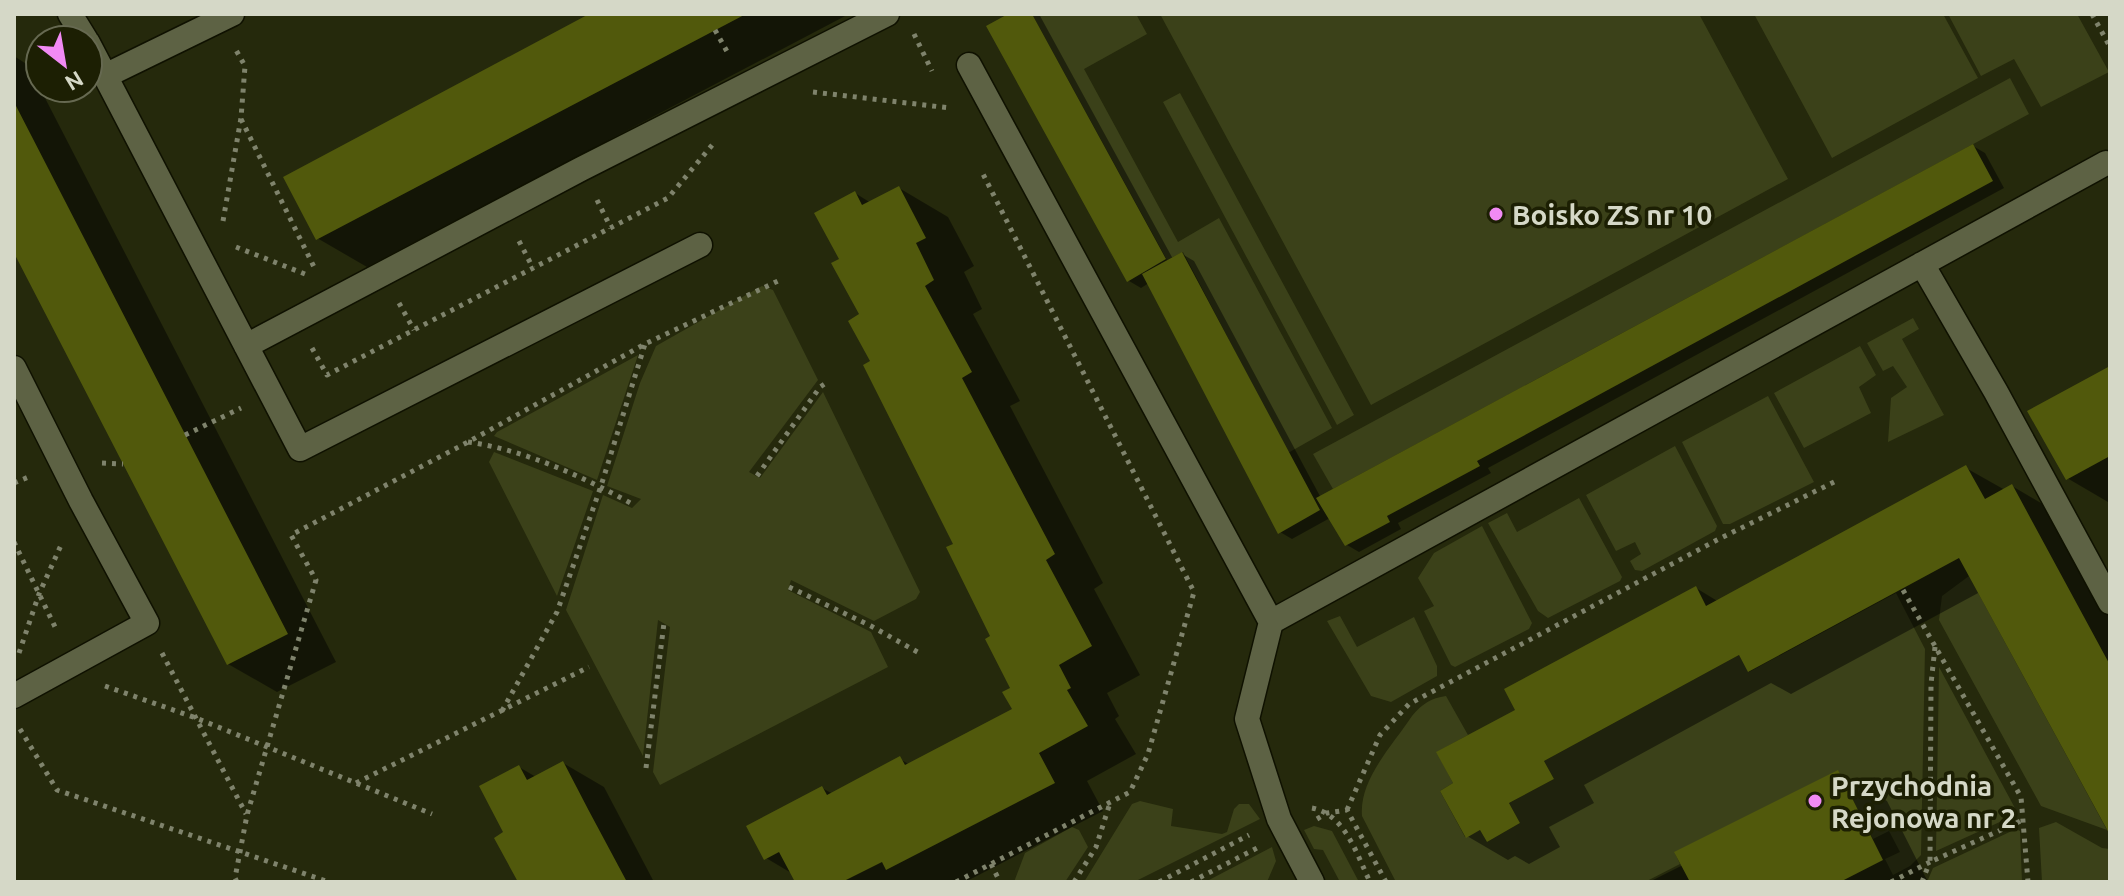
<svg xmlns="http://www.w3.org/2000/svg" width="2124" height="896" font-family="Ubuntu,sans-serif">
  <style>
    .green { fill: #3b4119 }
    .shadow { fill: #0007 }
    .building { fill: #51590c }
    .lines { fill: none; stroke-linecap: round; stroke-linejoin: round }
    .street-casing { stroke: #0f1100; stroke-width: 27 }
    .path { stroke: #7f836c; stroke-width: 5; stroke-dasharray: 4 6; stroke-linecap: butt }
    .street { stroke: #5d6244; stroke-width: 24 }
    .poi-dot { fill: #f18af4; stroke: #1c1f03; stroke-width: 3 }
    .labels { text-anchor: middle; dominant-baseline: central; stroke-width: 7; stroke-linejoin: round; paint-order: stroke }
    .poi-label { font-size: 28px; font-weight: bold; fill: #d5d8c7; stroke: #1c1f03; text-anchor: start }
  </style>
  <rect width="100%" height="100%" fill="#25290c"/>
  <!-- green -->
  <path class="green" d="M1032,14H1136L1147,34L1084,69L1178,242L1219,218L1332,428L1288,453L1183,252L1167,260Z
    M1160,14H1699L1788,179L1371,405Z
    M1754,14H1943L1978,78L1832,158Z
    M1948,14H2077L2109,72L2041,107L2014,59L1981,76Z
    M2010,78L2029,114L1333,489L1313,454Z
    M1180,93L1354,415L1337,425L1163,102Z
    M762,286L773,290L818,380L749,472L760,478L823,392L920,592L916,599L874,621L791,580L788,590L871,632L888,667L660,785L653,772L670,627L658,620L643,756L566,610L603,495L632,508L641,499L607,486L640,383L656,346Z
    M1913,318L1919,329L1902,339L1944,415L1888,442L1891,398L1907,387L1893,366L1883,371L1867,343Z
    M1860,346L1876,375L1859,387L1871,413L1804,448L1774,393Z
    M638,355L597,480L494,436L497,432Z
    M1768,396L1814,482L1730,524H1723L1682,442Z
    M1675,446L1717,526L1715,531L1642,571L1635,570L1630,561L1641,554L1635,542L1616,551L1586,495Z
    M494,452L593,491L557,596L489,462Z
    M1579,498L1622,577L1620,581L1548,618L1538,611L1488,523L1507,513L1517,532Z
    M1482,526L1532,623L1529,629L1455,667L1451,665L1424,611L1434,606L1418,578L1434,553Z
    M1969,576L2107,830L2041,806L1939,620L1942,596Z
    M1896,593L1925,649L1921,855L1910,866L1893,875L1885,859L1900,852L1889,831L1873,839L1838,771L1675,853L1680,864L1645,882H1396L1362,816C1359,779 1393,745 1412,716C1422,704 1431,698 1446,696L1468,735L1437,752L1453,783L1440,791L1465,837L1480,830L1487,842L1520,823L1509,803L1554,779L1544,761L1739,655L1749,672Z
    M1340,616L1357,647L1414,617L1437,666V676L1391,702L1371,696L1327,621Z
    M1939,667L2016,810L2013,816L1936,851Z
    M1140,801L1173,809L1171,826L1222,834L1227,832L1234,809L1239,804H1249L1260,819L1134,882H1084L1132,804Z
    M2056,822L2102,848L2110,849V882H2042L2039,828Z
    M1314,826L1332,831L1359,882H1340L1323,850L1314,849L1304,830Z
    M1072,827L1079,830L1088,847L1065,882H1014L1025,853Z
    M2016,829L2020,831L2022,882H1927L1933,868Z
    M1272,847L1276,861L1267,882L1207,881Z"/>
  <!-- shadow -->
  <path class="shadow" d="M595,14H849L367,267L317,238Z
    M1012,14H1039L1173,259L1182,254L1194,261L1321,498L1973,146L1985,153L2004,188L1488,468L1491,473L1398,523L1401,529L1359,552L1347,545L1330,518L1292,539L1280,532L1149,283L1141,288L1129,281Z
    M14,56L28,65L336,662L277,692L228,664L14,248Z
    M899,188L948,217L974,266L964,272L982,309L973,314L1020,401L1010,406L1103,583L1094,589L1140,675L1107,693L1119,716L1115,719L1136,754L1087,781L1103,811L965,882H797L793,874L766,858L822,788L833,794L900,759L910,765L1014,710L1012,689L956,545L872,362L862,314L842,260L855,193L871,203Z
    M2110,368V501L2108,502L2067,478Z
    M1966,468L2005,490L2012,486L2053,510L2110,615V832L1980,592L1791,694L1771,683L1584,785L1594,803L1549,827L1560,847L1529,864L1515,856L1508,860L1467,836L1455,784L1517,711L1696,588L1719,602Z
    M563,763L604,787L654,882H520L506,833L519,767L536,777Z
    M1838,773L1887,801L1928,882H1649L1683,865Z"/>
  <!-- building -->
  <path class="building" d="M589,14H746L316,240L283,177Z
    M1008,14H1032L1166,259L1127,282L986,26Z
    M14,102L288,634L227,665L14,253Z
    M1973,144L1993,181L1477,461L1480,466L1387,516L1390,522L1345,546L1316,498Z
    M899,186L926,238L916,243L934,280L925,286L972,372L962,378L1055,554L1046,560L1092,646L1059,665L1071,688L1067,690L1088,726L1039,753L1055,783L886,870L882,862L842,882H795L779,852L764,860L746,826L822,786L827,795L900,756L905,765L1012,709L1002,692L1010,688L985,639L990,636L946,547L953,544L863,365L870,361L848,321L859,314L831,263L839,259L814,213L855,191L862,205Z
    M1182,252L1320,510L1278,534L1142,274Z
    M2110,366V456L2066,480L2027,411Z
    M1966,465L1985,499L2012,484L2110,665V835L1959,558L1748,672L1739,655L1544,761L1554,779L1509,803L1520,823L1487,842L1480,830L1466,838L1440,791L1453,783L1436,752L1515,710L1504,689L1696,586L1706,606Z
    M563,761L589,811L627,882H518L494,838L503,832L479,786L519,765L527,780Z
    M1838,770L1883,860L1840,882H1690L1674,852Z"/>
  <g class="lines">
    <!-- street casing -->
    <g class="street-casing">
      <path id="street" d="M70,14L86,40
        M88,43L300,449L700,245
        M969,65L1271,622L1247,719L1279,819L1312,882
        M107,75L232,14
        M1922,264L1996,392L2110,602
        M246,346L581,169L887,14
        M14,368L81,501L147,623L14,696
        M1271,622L2106,163"/>
    </g>
    <!-- path -->
    <path class="path" d="M2092,14L2110,47
      M715,30L729,55
      M914,34L932,71
      M813,92L950,108
      M241,119L316,271
      M597,200L611,228
      M223,221L241,118L245,66L236,50
      M519,241L533,268
      M236,247L305,274
      M399,303L414,330
      M312,348L327,375L668,198L713,144
      M185,435L241,408
      M468,442C525,450 584,477 634,505
      M102,463L123,464
      M757,476L820,387L829,381
      M14,483L31,476
      M14,542L57,631
      M789,587L871,626L921,654
      M1903,590L2021,797L2028,882
      M1935,647L1931,684L1930,862L2023,820
      M19,653L39,594L62,543
      M162,653L246,814
      M105,686L196,718L432,814
      M502,711L557,612L601,486L645,344
      M20,729L57,790L329,882
      M646,768L664,623
      M356,783L589,667
      M1312,808C1345,814 1357,855 1370,882
      M1347,810L1380,735L1409,704L1717,540L1836,481
      M1317,819L1327,813L1347,810L1386,882
      M991,864L1000,882
      M237,882L235,878L247,815L316,580L291,535L468,442L645,344L780,280
      M956,882L1130,792L1148,754L1194,592L981,170
      M1074,882L1096,847L1110,803
      M1159,882L1249,835
      M1191,882L1257,848
      M1891,882L1930,862
      M1922,882L1929,864"/>
    <!-- street -->
    <use href="#street" class="street"/>
  </g>
  <!-- markers -->
  <g class="poi-dot">
    <circle cx="1496" cy="214" r="8"/>
    <circle cx="1815" cy="801" r="8"/>
  </g>
  <g class="labels">
    <!-- poi labels -->
    <g class="poi-label">
      <text x="1512" y="214">Boisko ZS nr 10</text>
      <text x="1831" y="785">Przychodnia<tspan x="1831" dy="32">Rejonowa nr 2</tspan></text>
    </g>
  </g>
  <!-- border -->
  <rect width="2124" height="896" fill="none" stroke="#d5d8c7" stroke-width="32"/>
  <!-- north arrow -->
  <g transform="translate(64 64) rotate(149)"><circle r="38" fill="#1c1f03" stroke="#666951" stroke-width="2"/>
  <path d="M0-6L14 30L0 20L-14 30Z" fill="#f18af4"/>
  <text y="-12" font-size="22" font-weight="bold" text-anchor="middle" fill="#d5d8c7">N</text>
  </g>
</svg>
